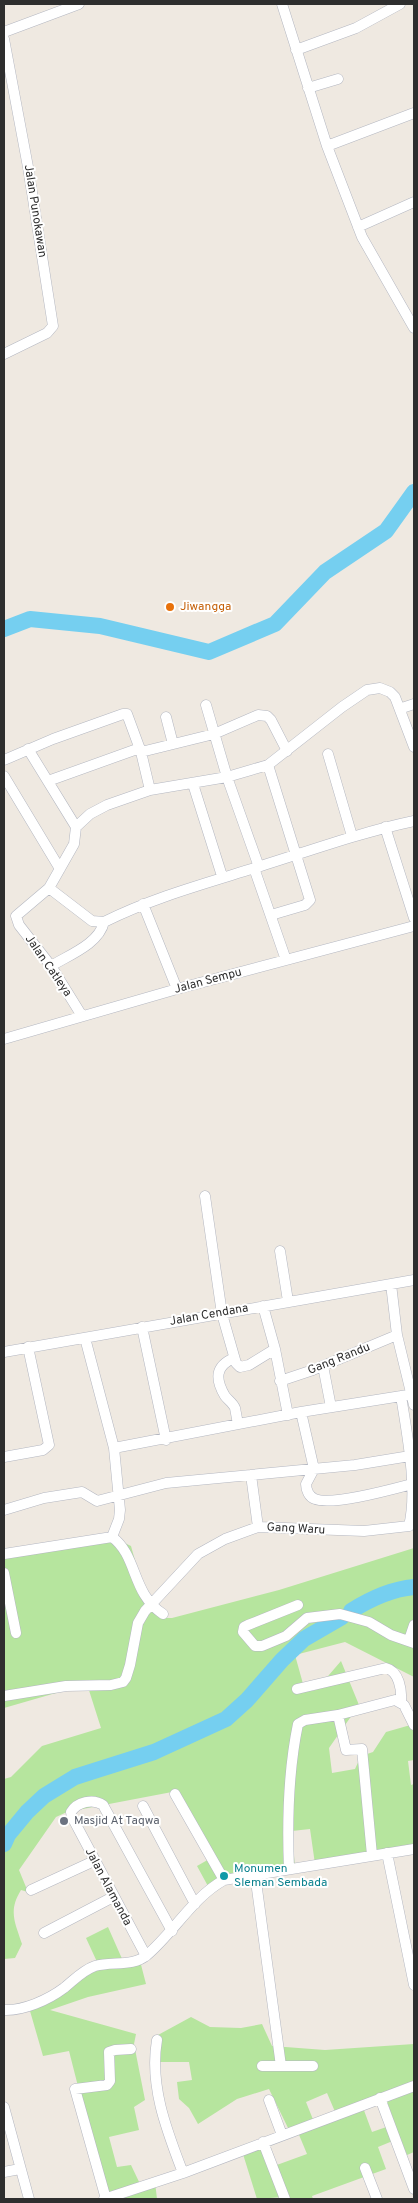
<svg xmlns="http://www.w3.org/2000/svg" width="418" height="2203" font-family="Overpass,sans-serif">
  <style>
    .green { fill: #b6e59e; fill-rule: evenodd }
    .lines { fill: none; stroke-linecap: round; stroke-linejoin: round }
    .river { stroke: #75cff0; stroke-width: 16 }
    .minor-casing { stroke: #b4b7c1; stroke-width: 11 }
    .minor { stroke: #fff; stroke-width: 10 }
    .food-dot { fill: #e8710a; stroke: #fff; stroke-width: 2 }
    .worship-dot { fill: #6b7280; stroke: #fff; stroke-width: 2 }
    .culture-dot { fill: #0f9aa8; stroke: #fff; stroke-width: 2 }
    .labels { text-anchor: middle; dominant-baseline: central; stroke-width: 4; stroke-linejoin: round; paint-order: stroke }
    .street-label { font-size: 12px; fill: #2e2e2e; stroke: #fff }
    .food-label { font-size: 12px; fill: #c56008; stroke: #fff; text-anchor: start }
    .worship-label { font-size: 12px; fill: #5b616d; stroke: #fff; text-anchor: start }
    .culture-label { font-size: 12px; fill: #0d838f; stroke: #fff; text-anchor: start }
  </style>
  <rect width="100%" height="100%" fill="#efe9e1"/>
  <!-- green -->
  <path class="green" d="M112,1537L131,1546L147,1604L163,1618H172L279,1590L414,1548V1677L345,1642L295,1655L305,1691L316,1690L341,1661L359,1705L329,1748L332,1773L355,1769L361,1756L373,1752L386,1732L414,1724V1760L408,1761L411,1785L414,1784V1849L315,1864L310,1829L292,1831L295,1868L209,1888L197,1866L211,1858L172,1792L67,1812L56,1817L19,1870L28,1892L21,1890C8,1911 15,1922 22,1944L15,1958L4,1959V1779L11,1777L42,1746L101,1728L87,1684L4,1708V1556Z
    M108,1927L123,1961L139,1957L146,1984L88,1997L50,2010L136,2034L134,2044L145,2100L134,2107L139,2130L109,2137L117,2167L131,2165L141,2186L155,2182L157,2199H96L106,2196L69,2051L43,2056L28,2004L98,1964L86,1938Z
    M191,2017L210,2027L241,2028L262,2024L272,2046L325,2050L414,2044V2152L407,2155L400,2138L378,2147L386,2169L312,2196L313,2199H284L283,2197L257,2199L242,2151L264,2142L274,2166L307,2154L297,2130L290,2132L269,2089L237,2099L198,2124L189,2108L179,2099L177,2082L192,2080L189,2062H159L158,2035ZM327,2093L336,2114L314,2122L306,2102ZM385,2096L395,2124L372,2132L362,2105Z"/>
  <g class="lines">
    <!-- river -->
    <path class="river" d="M4,629L30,619L100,626L209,652L275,624L325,572L386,531L414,492
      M351,1611C370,1599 392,1589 414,1587
      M4,1844L8,1835L27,1812L44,1796L75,1777L154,1752L226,1719L247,1700L282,1660L304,1639L342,1617"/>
    <!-- minor casing -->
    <g class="minor-casing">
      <path id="minor" d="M282,4L327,146L362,237L414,328
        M4,32L79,4
        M4,39L28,167L53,326L47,333L4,354
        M296,50L356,28L400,4
        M308,88L338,79
        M327,146L414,113
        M358,227L414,202
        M206,705L227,777L268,765L342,707L367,690L380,688L390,692L395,697L414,747
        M401,711L402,708L414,704
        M166,717L173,744
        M28,749L76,827
        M141,752L214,734L258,715L267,716L271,720L287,751
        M328,754L352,836
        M4,760L53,739L123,714H127L141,752L150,790
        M268,765L310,900L305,905L271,915
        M4,776L60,869
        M48,781L140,748
        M193,784L222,876
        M385,827L414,918
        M254,868L286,960
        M49,888L92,921L104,922C99,944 69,955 51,966
        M143,904L177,989
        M104,922C154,897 207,883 261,866C312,850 362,832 414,821
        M82,1016L51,966L19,925L16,916L49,888L74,844L76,827L90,814L107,805L150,790L227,777L259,867
        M4,1039L177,989L414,926
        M205,1196L222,1314L236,1363L240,1367L249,1365L275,1349
        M280,1251L288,1301
        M391,1284L397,1335L414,1405
        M263,1306L275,1349L288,1415
        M142,1327L166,1440
        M4,1352L414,1280
        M234,1358C215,1366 215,1379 225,1396C228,1400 233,1403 235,1408C236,1413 237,1419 238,1424
        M323,1366L331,1407
        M280,1381L313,1370L397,1335
        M301,1412L314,1469L306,1484C306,1490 309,1497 315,1499C332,1506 393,1489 412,1484
        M114,1448L301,1412L414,1394
        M4,1457L43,1450L49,1445L28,1347
        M251,1475L258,1527
        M4,1510L44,1498L82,1492L97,1501L166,1483L355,1465L410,1456
        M112,1537C138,1556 131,1593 163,1614
        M4,1554L112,1537L119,1519L120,1510L114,1448L85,1338
        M4,1573L16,1633
        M298,1605L248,1625L244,1627L243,1632L255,1646H262L286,1636L307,1618L340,1614L369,1622L391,1635L414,1643
        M409,1640L414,1625
        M297,1689L386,1668C399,1671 402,1690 401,1702
        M4,1696L66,1686L111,1685L123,1682L126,1678L130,1665L138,1623L145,1611L198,1554L225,1539L258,1527L364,1531L409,1526C418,1489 407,1434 401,1396
        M175,1794L224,1880
        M143,1806L195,1904
        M387,1853L414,1985
        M372,1855L362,1749L346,1750L338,1715L395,1700L404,1705L414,1725
        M289,1869C287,1820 288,1772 298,1724L305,1720L338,1715
        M255,1874L281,2066
        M31,1890L94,1861
        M44,1933L113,1897
        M146,1956L72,1817L71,1812C77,1802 93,1798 103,1805L172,1931
        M4,2010C23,2011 48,2000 64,1988C74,1980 83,1970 95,1966C112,1961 133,1967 147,1955C174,1932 193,1897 224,1880L414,1849
        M157,2040C149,2086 167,2131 183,2173L414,2086
        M262,2066H313
        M380,2098L414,2189
        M269,2100L282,2135
        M4,2107L29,2199
        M263,2142L285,2199
        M365,2168L377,2199
        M4,2172L20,2169
        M104,2199L183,2173
        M106,2199L75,2089L107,2085L110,2081L109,2052L115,2050L131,2049"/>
    </g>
    <!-- minor -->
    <use href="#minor" class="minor"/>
  </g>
  <!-- markers -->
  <circle class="food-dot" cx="170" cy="607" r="5"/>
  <circle class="worship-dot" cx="64" cy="1821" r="5"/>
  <circle class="culture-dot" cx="224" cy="1876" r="5"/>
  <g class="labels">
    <!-- street labels -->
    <g class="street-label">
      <text transform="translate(35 211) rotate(81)">Jalan Punokawan</text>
      <text transform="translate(48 966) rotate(55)">Jalan Catleya</text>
      <text transform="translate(208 981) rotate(-15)">Jalan Sempu</text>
      <text transform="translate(209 1315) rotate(-10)">Jalan Cendana</text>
      <text transform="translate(339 1359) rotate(-22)">Gang Randu</text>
      <text transform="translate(296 1529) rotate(3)">Gang Waru</text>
      <text transform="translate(108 1887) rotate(62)">Jalan Alamanda</text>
    </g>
    <!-- food labels -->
    <g class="food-label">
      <text x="180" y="607">Jiwangga</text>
    </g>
    <!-- worship labels -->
    <g class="worship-label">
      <text x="74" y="1821">Masjid At Taqwa</text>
    </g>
    <!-- culture labels -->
    <g class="culture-label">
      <text x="234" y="1869">Monumen<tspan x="234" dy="14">Sleman Sembada</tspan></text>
    </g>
  </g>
  <!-- border -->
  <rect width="418" height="2203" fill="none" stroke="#2e2e2e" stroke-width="10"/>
</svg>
